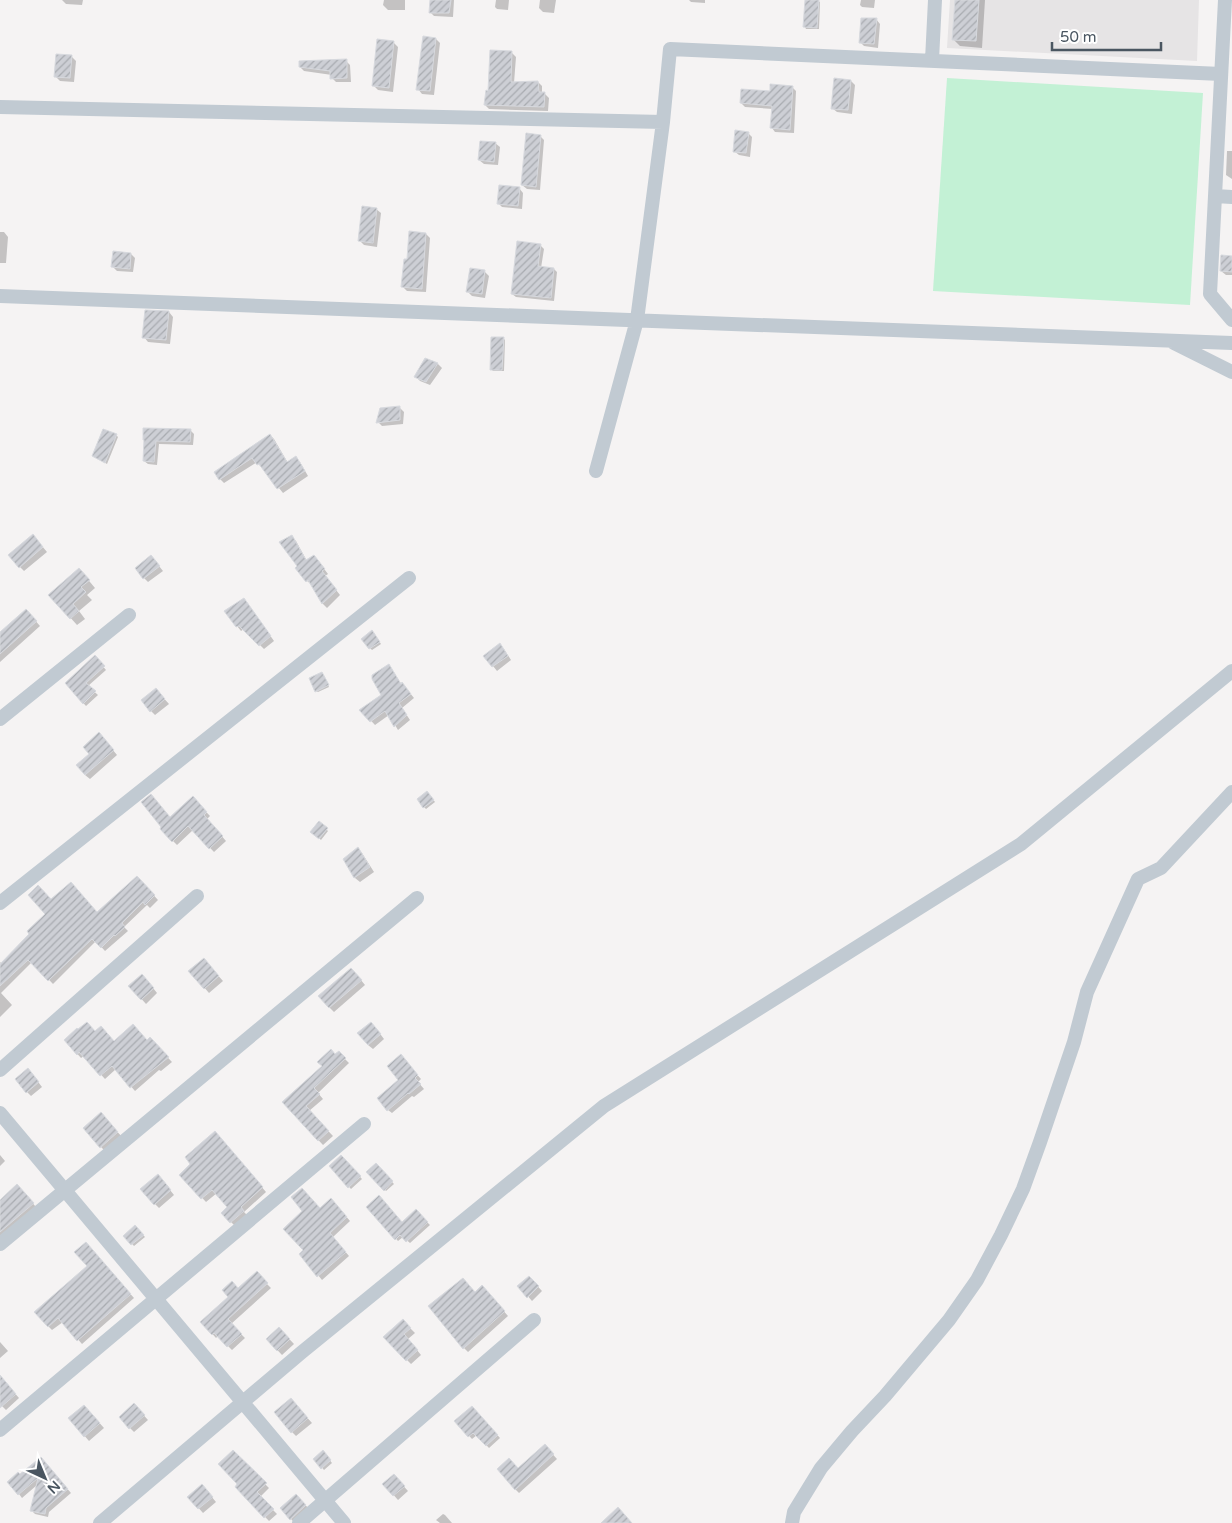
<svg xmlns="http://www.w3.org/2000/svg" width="1232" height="1523" font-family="'Varela Round',sans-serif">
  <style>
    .education { fill: #e6e4e5 }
    .pitch { fill: #c3f1d5 }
    .shadow { fill: #0003 }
    .building { fill: url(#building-hatch); stroke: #d7d9de }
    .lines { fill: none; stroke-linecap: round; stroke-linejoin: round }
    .minor { stroke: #c1cad2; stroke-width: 14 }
  </style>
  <defs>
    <pattern id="building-hatch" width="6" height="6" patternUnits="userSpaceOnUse" patternTransform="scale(1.25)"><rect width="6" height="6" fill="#cdcfd5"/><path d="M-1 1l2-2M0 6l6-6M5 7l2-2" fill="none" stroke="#a8abb0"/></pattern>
  </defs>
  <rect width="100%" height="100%" fill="#f5f3f3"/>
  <!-- education -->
  <path class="education" d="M950,0H1199L1197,61L947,48Z"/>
  <!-- pitch -->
  <path class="pitch" d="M947,78L1203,93L1190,305L933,291Z"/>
  <!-- shadow -->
  <path class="shadow" d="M62,0H83L82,5L66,4Z
    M384,0H405V10H388L383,5Z
    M431,0H454L453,17L434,16L430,12Z
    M496,0H509L508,10L497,9L495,7Z
    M540,0H556L554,13L543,12L539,8Z
    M689,0H705V3L691,2Z
    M861,0H875L874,8L862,7L860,5Z
    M956,0H985L982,48L960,46L953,39Z
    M818,1L820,2L819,29H806L805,27Z
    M876,19L880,24L878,48L864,46L860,42Z
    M436,39L440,43L434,95L422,94L418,89Z
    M393,42L398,47L393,92L378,90L374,86Z
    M512,53L516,57L514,83L538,82L542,86V93H544L549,98L548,111L489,109L485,105L489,92Z
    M72,57L76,61L74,82L60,81L56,77Z
    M346,61L350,65L351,82H336L332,78V75L304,71L300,67Z
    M851,81L855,85L852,114L837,112L832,108Z
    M792,87L796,91L794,133L775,132L772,128L773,109L745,107L741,103Z
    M748,133L752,137L750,157L739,155L734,151Z
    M540,136L544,140L540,190L527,189L522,185Z
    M495,143L500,147L498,165L484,164L479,160Z
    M1227,151H1232V179L1226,175Z
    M519,188L523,193L522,209L502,207L498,203Z
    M376,209L381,213L377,247L364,245L360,241Z
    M0,232H4L8,237L6,263H0Z
    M426,234L430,238L426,292L407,291L402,286L408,261Z
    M540,245L544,249L541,268L554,269L557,272L554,301L516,297L512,294Z
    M131,254L135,258L133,272L117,271L112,266Z
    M1232,257V275H1226L1221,271Z
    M484,271L489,276L485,298L472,296L467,291Z
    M169,312L173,317L170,344L148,342L144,337Z
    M503,338L505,340L504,371H493L491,369Z
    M426,359L438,364L442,368L430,385L420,381L416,377Z
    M400,408L404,412L403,424L382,426L378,422Z
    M145,429L190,430L194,434L193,445L159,444L157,465L148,464L144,461Z
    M116,435L118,437L107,464L93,456Z
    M270,435L274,439L288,463L300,462L308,476L283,493L263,468H262L257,462L224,483L220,479Z
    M291,537L296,541L307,561H318L328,574L325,576L340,595L327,608L323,604L312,585L307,581L299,567Z
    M37,540L47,552L24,571L20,567Z
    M155,561L163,571L148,582L144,578Z
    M85,576L95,588L87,595L92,600L79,611L85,619L77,625L50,595Z
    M248,604L274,641L264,649L244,629L241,631L237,626Z
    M26,610L40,626L0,662V634Z
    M374,633L381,644L372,650L370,648Z
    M504,649L511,660L497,671L485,656Z
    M95,657L106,670L88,686L98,695L86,706L66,684Z
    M392,670L402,685L406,688L414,698L402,708L410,720L398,730L389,715L375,725L361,710L383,695Z
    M322,673L329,687L318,692L316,691Z
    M160,694L169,704L155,715L151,711Z
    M103,738L117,755L90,779L85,775L91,754Z
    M429,794L435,802L426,809L424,807Z
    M193,798L210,816L207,819L226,841L214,852L193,830L177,845L161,829Z
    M319,823L328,831L321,840L312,832Z
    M358,849L362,853L374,872L360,882L355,878L345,860Z
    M137,877L158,900L150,908L147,905L124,927L128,931L105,951L96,941L53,984L32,962L1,993L12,1005L0,1017V962L2,964L31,934L47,914L51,900L97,913Z
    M208,964L223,981L209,993L190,971Z
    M356,974L365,985L334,1012L329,1007Z
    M146,979L157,993L146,1004L130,986Z
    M375,1027L384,1039L373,1049L368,1045Z
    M95,1033L114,1042L147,1041L150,1039L172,1062L161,1071L159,1070L135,1091L116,1069L105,1079L84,1056L81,1058L65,1040Z
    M339,1053L349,1063L318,1093L323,1099L309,1111L333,1136L323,1145L283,1102Z
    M404,1060L421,1079L418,1082L424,1089L414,1097L412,1096L392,1113L388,1110L400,1080Z
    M32,1074L42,1087L31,1096L27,1092Z
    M105,1118L122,1137L105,1151L101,1147Z
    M219,1137L266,1192L244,1212L247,1215L235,1226L231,1222L229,1207L217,1193L206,1202L181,1175Z
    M0,1155L5,1161L0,1166Z
    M341,1156L362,1179L351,1189L330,1166Z
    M376,1165L394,1184L386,1191L368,1172Z
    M162,1180L174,1195L159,1208L155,1204Z
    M21,1190L36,1207L0,1239V1214Z
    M335,1203L350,1221L333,1237L349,1256L322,1280L301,1254L304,1250L320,1209Z
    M368,1207L402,1224L416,1211L430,1225L410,1243L403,1237L398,1241Z
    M135,1226L145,1237L134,1246L125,1236Z
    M89,1247L134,1298L82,1344L63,1322L52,1330L48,1326L88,1267Z
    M256,1273L271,1288L231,1324L245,1338L232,1350L218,1336L216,1338L202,1322Z
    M529,1277L542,1291L532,1301L519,1286Z
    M486,1291L508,1316L468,1352L464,1348L475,1293Z
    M407,1325L415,1333L408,1339L421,1355L411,1364L384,1337Z
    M279,1328L294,1344L282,1355L267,1339Z
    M0,1342L8,1351L0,1358Z
    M0,1376L19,1398L6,1410L0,1404Z
    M295,1404L312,1423L296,1436L292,1432Z
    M472,1407L500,1438L489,1448L477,1435L472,1439L456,1421Z
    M138,1409L148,1420L134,1432L130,1428Z
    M88,1410L104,1428L89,1441L70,1419Z
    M545,1446L557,1459L519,1493L515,1489Z
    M233,1452L269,1488L260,1497L277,1514L269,1521L236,1487L239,1484Z
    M323,1452L332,1463L324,1470L315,1459Z
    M44,1462L71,1493L49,1512L48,1517L35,1514L31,1510L37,1485L22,1498L19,1494L20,1476Z
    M398,1480L408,1491L398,1500L384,1484Z
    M206,1490L216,1502L203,1513L189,1497Z
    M296,1495L310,1510L295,1523L291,1519Z
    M443,1514L445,1515L452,1523H440L436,1520Z"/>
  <!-- building -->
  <path class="building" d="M430,0H451L449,13H429Z
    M805,0H819L817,28L803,27Z
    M955,0H979L976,41L952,40Z
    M861,18H877L874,44L859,43Z
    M423,36L436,38L430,91L416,90Z
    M377,39L394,41L389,88L372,86Z
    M490,50L512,51L511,82L538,81L539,92H545L544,107L484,105L486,90L488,91Z
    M56,54L72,55L70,78L54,77Z
    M347,59V78L330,79V71L299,67V61Z
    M834,78L851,80L848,110L831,109Z
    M770,84L793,86L790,130L770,128L772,106L740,103L741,89L770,91Z
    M735,130L749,132L746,153L733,152Z
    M526,133L541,135L536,187L521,185Z
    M480,141L496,142L494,162L478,160Z
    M499,185L520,187L518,206L497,204Z
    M362,206L377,208L373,243L358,241Z
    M409,231L426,233L422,289L401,287L404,259H407Z
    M517,241L541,244L538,266L554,268L551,298L511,294Z
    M113,251L131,253L130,269L111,267Z
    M1221,255L1232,256V272L1220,271Z
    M470,268L485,270L482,294L466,292Z
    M145,310L169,311L166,340L142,338Z
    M491,337H504L502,370H490Z
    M425,358L438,363L426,382L414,377Z
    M400,406V420L376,423L380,408Z
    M143,428L191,429L190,442L156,441L154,462L143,461L144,440H143Z
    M103,429L117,434L105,463L92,456Z
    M270,434L287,462L296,456L305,471L277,489L259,464L257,465L252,458L219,480L214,472Z
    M33,534L43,547L19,568L8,555Z
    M292,535L306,560L314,555L325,569L322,571L337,590L322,604L308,580L306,582L295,568L297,566L279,542Z
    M151,555L160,566L143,579L135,568Z
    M79,568L90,580L81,587L86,592L73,604L79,611L70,619L48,595Z
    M244,598L271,636L259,646L239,626L236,627L224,611Z
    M26,609L37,621L0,654V632Z
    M372,630L380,642L369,649L361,639Z
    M500,643L508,656L492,667L483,656Z
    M95,655L105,666L86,683L96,691L83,704L65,683Z
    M389,664L401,684L402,682L411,694L399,703L407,715L394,727L385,711L370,722L359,710L381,695L372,679V675Z
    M322,672L329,685L315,692L309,678Z
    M156,688L165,699L150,712L141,700Z
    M99,732L114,750L85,775L76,765L89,754L83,747Z
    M427,791L434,800L423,808L417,799Z
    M151,794L170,817L193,796L207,812L204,815L223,836L209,849L188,826L172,842L160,829L161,827L141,802Z
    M319,821L328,828L319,839L310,832Z
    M358,847L370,867L354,878L343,859Z
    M137,876L155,895L145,905L143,902L122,923L125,927L115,936L114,935L101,948L92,939L48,981L28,960L0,986V964L29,934L27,931L45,914L28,895L38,885L51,899L71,882L97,912Z
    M204,958L219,976L204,989L188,971Z
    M351,968L362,980L329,1008L318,996Z
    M142,974L154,988L141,1000L128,986Z
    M87,1022L95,1031L101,1026L114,1041L133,1024L147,1040L150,1037L169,1057L130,1088L112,1066L100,1076L79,1052L77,1055L64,1040L77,1028L78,1029Z
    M371,1022L381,1034L368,1045L357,1033Z
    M331,1049L335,1054L339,1051L346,1058L314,1088L320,1094L306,1106L329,1131L318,1141L282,1102L322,1066L317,1062Z
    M401,1054L418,1075L415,1078L421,1084L409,1094L408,1093L387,1111L377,1098L398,1080L387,1066Z
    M28,1068L39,1082L26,1093L15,1079Z
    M101,1112L118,1132L100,1148L83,1128Z
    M215,1131L263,1187L241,1207L244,1211L230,1223L221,1213L227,1207L212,1190L201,1199L179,1175L190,1164L185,1157Z
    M341,1155L361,1176L348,1188L329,1166Z
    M376,1163L393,1181L384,1191L366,1172Z
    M158,1174L171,1190L154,1205L140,1189Z
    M17,1184L34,1203L0,1232V1200Z
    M302,1188L320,1208L331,1198L347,1217L330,1233L346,1252L317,1277L299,1254L303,1250L283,1229L302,1211L291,1197Z
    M379,1195L402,1222L416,1209L428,1222L406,1242L400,1235L395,1240L366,1207Z
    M135,1225L144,1235L131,1245L123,1236Z
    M86,1242L131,1294L77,1341L58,1318L48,1327L34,1312L87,1266L74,1252Z
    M257,1271L268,1283L228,1319L242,1334L227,1347L214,1333L212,1335L200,1322L228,1297L222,1290L232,1281L238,1288Z
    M529,1276L539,1286L527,1298L517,1286Z
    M463,1278L475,1292L482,1285L505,1311L463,1349L428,1306Z
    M403,1319L411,1328L404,1334L418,1350L406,1361L383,1337Z
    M279,1327L290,1339L277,1351L266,1339Z
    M0,1375L16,1394L0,1408Z
    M291,1398L308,1418L291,1433L274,1412Z
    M134,1403L145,1415L129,1429L119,1417Z
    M84,1405L100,1423L84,1437L68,1418Z
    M472,1406L498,1435L486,1446L473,1433L468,1437L454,1421Z
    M545,1444L554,1454L515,1490L497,1469L509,1458L518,1468Z
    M233,1450L267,1483L257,1492L274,1509L264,1518L235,1487L237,1484L218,1464Z
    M323,1450L331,1460L321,1469L313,1459Z
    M41,1457L68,1489L46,1508L45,1514L30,1511L38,1478L18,1495L7,1482L18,1472L20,1474Z
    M394,1474L405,1486L393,1496L382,1484Z
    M202,1484L213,1497L198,1509L187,1497Z
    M296,1494L306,1505L290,1520L280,1508Z
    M618,1507L632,1523H601Z"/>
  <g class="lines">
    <!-- minor -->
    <path class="minor" d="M1225,0L1210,294L1232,320
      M932,60L935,0
      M0,107L663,122
      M1215,196L1232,197
      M0,296L1232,343
      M1174,343L1232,372
      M596,471L637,320L663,122L670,49L1221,74
      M0,719L129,615
      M0,903L409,578
      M0,1070L197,896
      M0,1113L344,1523
      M0,1244L417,898
      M0,1430L364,1124
      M100,1523L302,1352L604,1106L1021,844L1232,671
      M299,1523L534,1320
      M792,1523L794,1512L821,1468L852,1431L885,1396L949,1320L977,1280L1001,1235L1023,1189L1040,1142L1074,1042L1087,992L1138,879L1161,868L1232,792"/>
  </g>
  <!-- north arrow -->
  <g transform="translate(45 1478) rotate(136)" stroke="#ffffff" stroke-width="4" paint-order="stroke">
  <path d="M0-4L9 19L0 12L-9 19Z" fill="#4a5661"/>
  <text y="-8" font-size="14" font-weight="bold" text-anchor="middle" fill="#4a5661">N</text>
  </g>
  <!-- scale -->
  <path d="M1052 42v8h109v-8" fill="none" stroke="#4a5661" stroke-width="2.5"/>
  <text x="1060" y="42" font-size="15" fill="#4a5661" stroke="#ffffff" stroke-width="4" paint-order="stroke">50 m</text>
</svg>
